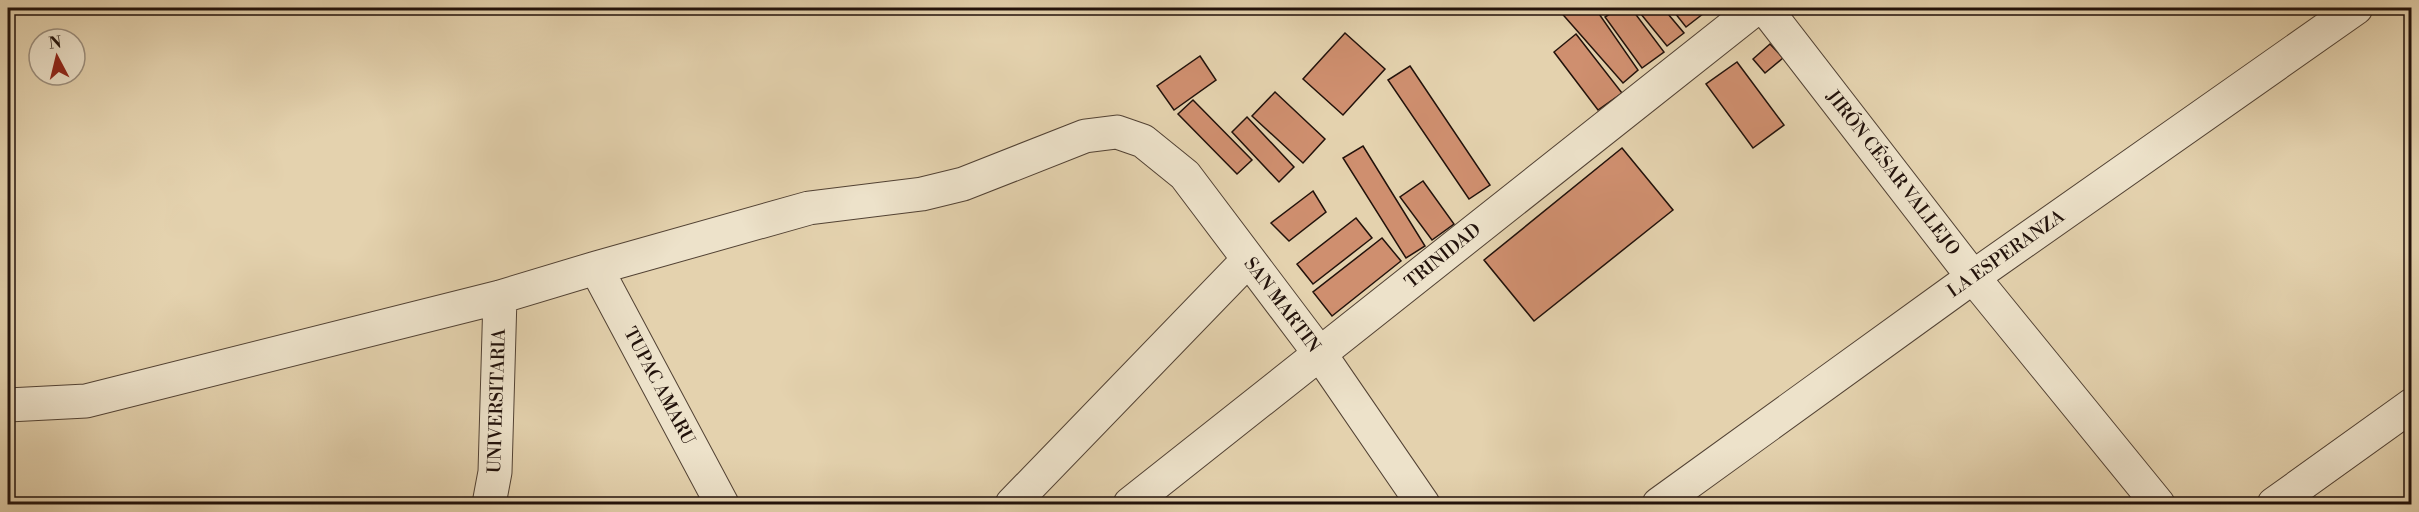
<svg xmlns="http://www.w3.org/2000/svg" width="2419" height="512" font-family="'Libre Bodoni',serif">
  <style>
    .building { fill: #cf8f6f; stroke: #22120b; stroke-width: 1.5 }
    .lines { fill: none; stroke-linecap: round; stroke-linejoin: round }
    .minor-casing { stroke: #524234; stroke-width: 35 }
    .minor { stroke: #ede2ca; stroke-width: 33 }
    .labels { text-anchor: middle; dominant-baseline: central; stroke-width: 4.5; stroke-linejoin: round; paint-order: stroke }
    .street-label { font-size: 18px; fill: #22120b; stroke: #ede2ca }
  </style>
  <rect width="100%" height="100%" fill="#e4d2ae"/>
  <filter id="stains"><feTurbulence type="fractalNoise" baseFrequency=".00333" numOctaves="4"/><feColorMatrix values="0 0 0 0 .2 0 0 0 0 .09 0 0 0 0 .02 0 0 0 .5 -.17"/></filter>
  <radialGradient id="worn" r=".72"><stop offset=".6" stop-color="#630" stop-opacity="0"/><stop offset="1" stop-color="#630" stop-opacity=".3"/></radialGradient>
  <!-- building -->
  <path class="building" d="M1559,8H1595L1638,70L1623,83L1558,9Z
    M1619,8H1631L1664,52L1642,68L1605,17Z
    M1636,8H1663L1684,33L1667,46Z
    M1671,8H1706L1708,10L1686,27Z
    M1345,33L1385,69L1343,115L1303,79Z
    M1576,34L1622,93L1598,110L1554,52Z
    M1770,44L1783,58L1765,73L1753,59Z
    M1200,56L1216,80L1174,110L1157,86Z
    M1737,62L1784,125L1753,148L1706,84Z
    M1410,66L1490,185L1469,199L1388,80Z
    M1275,92L1325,139L1303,163L1252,116Z
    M1193,100L1252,160L1237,174L1178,114Z
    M1247,117L1294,167L1279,182L1232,132Z
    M1363,146L1425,246L1406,258L1343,158Z
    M1622,148L1673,210L1534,321L1484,260Z
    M1423,181L1454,224L1432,240L1400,197Z
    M1313,191L1326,212L1289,241L1271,223Z
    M1356,218L1372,238L1313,284L1297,264Z
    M1382,238L1401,261L1332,316L1313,292Z"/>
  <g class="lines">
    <!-- minor casing -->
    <g class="minor-casing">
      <path id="minor" d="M1765,8L1973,277L2158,504
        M596,268L722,504
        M8,405L86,401L500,297L596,268L809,208L922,194L963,184L1085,136L1117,132L1143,141L1185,175L1320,354L1423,504
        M489,504L495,472L500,297
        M1012,504L1248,260
        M1130,504L1756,8
        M1659,504L1973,277L2356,8
        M2274,504L2412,405"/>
    </g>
    <!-- minor -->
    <use href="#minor" class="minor"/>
  </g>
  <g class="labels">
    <!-- street labels -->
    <g class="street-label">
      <text transform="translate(1893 173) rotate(52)">JIRÓN CÉSAR VALLEJO</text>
      <text transform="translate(2006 254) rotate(-35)">LA ESPERANZA</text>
      <text transform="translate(1443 256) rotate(-39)">TRINIDAD</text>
      <text transform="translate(1282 305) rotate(53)">SAN MARTIN</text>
      <text transform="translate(659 386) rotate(62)">TUPAC AMARU</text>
      <text transform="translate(497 401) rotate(-88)">UNIVERSITARIA</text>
    </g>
  </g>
  <!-- margin -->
  <rect width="2419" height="512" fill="none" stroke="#e4d2ae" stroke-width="30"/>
  <rect x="9" y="9" width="2401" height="494" fill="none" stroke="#22120b" stroke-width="3"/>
  <rect x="15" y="15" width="2389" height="482" fill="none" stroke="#22120b" stroke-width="1.5"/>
  <!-- north arrow -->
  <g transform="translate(57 57) rotate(353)"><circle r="28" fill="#ede2ca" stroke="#9c8f7e" stroke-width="1.5"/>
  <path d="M0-4.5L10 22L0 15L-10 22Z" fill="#8f2418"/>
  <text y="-9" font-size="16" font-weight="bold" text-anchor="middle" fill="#22120b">N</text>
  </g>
  <rect width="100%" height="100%" filter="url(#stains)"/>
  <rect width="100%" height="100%" fill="url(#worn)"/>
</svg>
